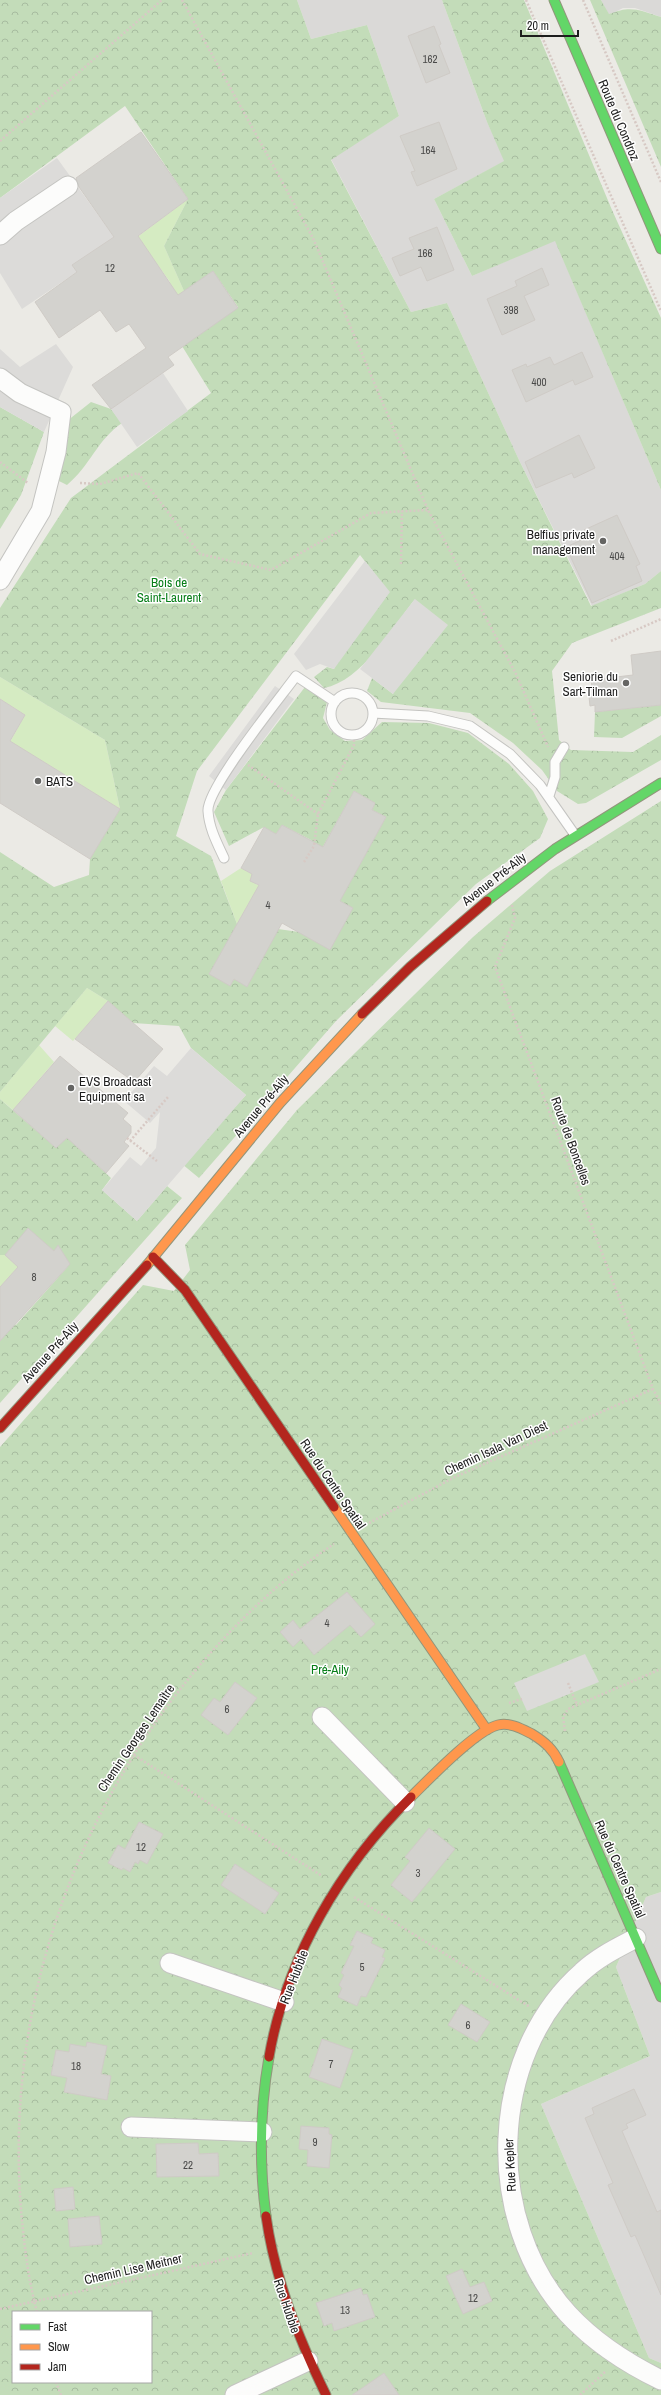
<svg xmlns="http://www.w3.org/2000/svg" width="661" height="2395" font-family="'Archivo Narrow',sans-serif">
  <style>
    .residential { fill: #dad9d7 }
    .grass { fill: #d5ebc2 }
    .forest { fill: url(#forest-crowns); fill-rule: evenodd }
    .parking { fill: #dcdbd9 }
    .building { fill: #d3d2ce; stroke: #cfcbc6 }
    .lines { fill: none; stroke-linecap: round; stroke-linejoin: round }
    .lane-casing { stroke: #c4c4c1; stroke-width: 11 }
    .street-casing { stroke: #c4c4c1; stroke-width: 21 }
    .fast-casing { stroke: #92967c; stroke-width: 11 }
    .slow-casing { stroke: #92967c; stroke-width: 11 }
    .jam-casing { stroke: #92967c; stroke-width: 11 }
    .path { stroke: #d7c9c4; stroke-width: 2.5; stroke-dasharray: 2 2; stroke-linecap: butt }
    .lane { stroke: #fcfcfb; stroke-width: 9 }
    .street { stroke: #fcfcfb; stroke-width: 19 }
    .fast { stroke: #63d668; stroke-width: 9 }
    .slow { stroke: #ff974d; stroke-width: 9 }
    .jam { stroke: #b3261e; stroke-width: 9 }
    .poi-dot { fill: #656563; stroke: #fff; stroke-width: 1.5 }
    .labels { text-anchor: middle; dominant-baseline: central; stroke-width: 3; stroke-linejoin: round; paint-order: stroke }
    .number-label { font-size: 11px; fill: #4a4a49 }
    .street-label { font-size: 13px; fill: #1d1d1d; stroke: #fff }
    .poi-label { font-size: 13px; fill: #1d1d1d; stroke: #fff; text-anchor: end }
    .park-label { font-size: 13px; fill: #077e18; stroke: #fff }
  </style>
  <defs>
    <pattern id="forest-crowns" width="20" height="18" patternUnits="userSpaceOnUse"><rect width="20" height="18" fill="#c3dcb9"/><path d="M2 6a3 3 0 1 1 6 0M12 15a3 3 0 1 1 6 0" fill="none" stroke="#a7bc9f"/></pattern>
  </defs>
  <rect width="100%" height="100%" fill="#ebeae5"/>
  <!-- residential -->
  <path class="residential" d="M297,0H442L487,122L505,161L434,199L472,276L555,240L661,490V571L645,584L592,606L519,460L447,303L411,312L331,159L399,116L367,25L311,39Z
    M601,0H661V17L635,8H623L609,15Z
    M661,1892V2363L649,2358L541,2104L650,2056L616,1967L646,1897Z"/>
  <!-- grass -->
  <path class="grass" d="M188,199L164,246L184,291L165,305L156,292L170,282L147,250L128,244Z
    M0,677L105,740L120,809L26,751H5L25,715L0,699Z
    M241,868L252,874L251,881L265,889L254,894L237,924L221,881Z
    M87,988L108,1001L73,1041L55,1026Z
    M39,1045L54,1062L13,1110L0,1099V1092Z
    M0,1255H5L18,1267L0,1287Z"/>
  <!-- forest -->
  <path class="forest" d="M0,0H297L311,39L367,25L399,116L331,160L411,312L447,303L519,460L591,606L645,584L661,571V608L572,643L552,671L559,740L571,750L633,752L661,735V760L586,803L578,804L557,791L542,770L513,743L470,713L381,702L367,691L372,678L393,694L415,599C392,628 362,681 324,688L314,677L327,667L334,669L375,574L360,555L197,771L176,836L211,856L237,924L230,986L234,979L247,986L278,929L299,932L333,897L348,886L386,817L372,810L375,803L354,791L321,850L311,840L282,825L276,834L264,827L229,846L214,812L226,790L305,687L327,702L323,718L330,730L345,741L362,740L382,722L429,723L468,733L509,764L533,791L548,819L540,838L476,884L336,1021L199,1178L182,1164L246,1095L191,1048L179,1026L133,1023L108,1001L87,988L0,1092V852L54,887L89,875L90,859L120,809L105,740L0,677V608L71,498L211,393L182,346L238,307L213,271L184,291L164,246L188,199L125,106L0,198Z
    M442,0H524L612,210L661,318V490L555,241L472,276L434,199L504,161L487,122Z
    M590,0H601L609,14C631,5 639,10 661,17V167Z
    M91,402L111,409L122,423C97,440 90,466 67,485L57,480L67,421Z
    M0,407L44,432L21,495L0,529Z
    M661,705V716L622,738L594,737L595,712Z
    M661,801V1892L646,1897L616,1967L650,2056L541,2104L649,2358L661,2363V2395H0V1447L143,1285L174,1291L190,1270L185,1245L297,1110L473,937L550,871ZM13,2312H151V2382H13Z
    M0,1099L56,1148L69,1135L82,1151L111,1178L102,1190L137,1221L167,1186L182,1198L0,1403V1341L8,1320L16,1325L70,1264L58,1246L54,1251L28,1229L5,1255H0Z"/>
  <!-- parking -->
  <path class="parking" d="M57,158L114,237L72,265L77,272L22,309L0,273V198Z
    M56,344L73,367L44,432L0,407V349L20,367Z
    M163,373L188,411L137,447L111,409Z
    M365,561L390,592L334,669L320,664L306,670L294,654Z
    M415,599L448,625L393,694L360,669Z
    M275,686L294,699L226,790L209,776Z
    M191,1048L246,1095L137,1221L102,1190L130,1157L141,1166L156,1148L160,1112L150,1123L124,1101L154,1066L167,1076Z
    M585,1654L599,1682L527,1711L514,1683Z"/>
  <!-- building -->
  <path class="building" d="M434,26L441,44L439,45L450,73L426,83L408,36Z
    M439,122L457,169L417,186L411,172L415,171L400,136Z
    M141,132L188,199L138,236L178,295L213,271L238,308L168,357L174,365L111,409L92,385L146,348L129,324L116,332L100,310L59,338L35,302L77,272L72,265L114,237L79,187L76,178Z
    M437,227L454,270L427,281L421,267L400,276L392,258L414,249L409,238Z
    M542,268L549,285L524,296L535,320L502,335L487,299L517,286L515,281Z
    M582,352L593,377L575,385L573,380L526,402L512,370L526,364L527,367L550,357L554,365Z
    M579,435L595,468L574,478L572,473L536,488L525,462Z
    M617,515L640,564L636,566L642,581L592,603L566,547L588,537L584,530Z
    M661,651V705L595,712V705L590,706L588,687H592L591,680L633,675L631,655Z
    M0,699L25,715L10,741L120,809L90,859L0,803Z
    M354,791L375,803L372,810L386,817L340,901L353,908L330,950L282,923L247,987L234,979L230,986L209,974L259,885L250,881L252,874L241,868L264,827L276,834L282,825L323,847Z
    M108,1001L163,1049L134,1082L75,1039Z
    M60,1056L128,1113L123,1119L131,1126V1133L124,1142L129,1146L106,1173L67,1138L56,1148L13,1110Z
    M28,1228L54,1251L58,1245L70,1264L0,1341V1287L18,1267L5,1255Z
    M347,1592L375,1624L361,1637L350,1625L314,1655L301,1639L293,1647L280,1632L293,1620L300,1629Z
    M235,1682L257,1698L228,1735L201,1715L214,1698L220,1702Z
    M139,1822L163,1834L147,1864L140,1860L138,1864L135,1862L130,1872L123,1868L122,1870L108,1863L118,1845L125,1849Z
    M429,1828L455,1849L412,1902L391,1885L410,1861L405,1857Z
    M235,1864L279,1893L265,1914L221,1885Z
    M357,1931L373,1938L371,1943L385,1950L382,1957L385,1958L366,1997L361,1996L357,2006L338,1997L342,1988L339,1985L344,1975L341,1973L354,1946L350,1945Z
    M461,2004L490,2022L477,2042L448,2025Z
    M322,2039L353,2050L340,2088L309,2077Z
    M87,2042L107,2046L101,2074L111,2076L107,2100L64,2092L67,2078L51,2075L56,2050L69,2052L70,2044L86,2047Z
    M634,2089L646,2115L626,2124L628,2128L622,2131L657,2212L661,2210V2295L635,2235L631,2237L608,2185L613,2183L585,2118L594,2114L592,2108Z
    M301,2126L329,2128V2134L332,2135L329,2168L307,2166L308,2150L299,2149Z
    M198,2143L199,2154L218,2153L219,2176L157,2177L156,2144Z
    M73,2187L75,2209L56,2211L54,2189Z
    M99,2216L102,2244L70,2247L68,2219Z
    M462,2269L470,2287L484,2282L492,2301L463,2314L446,2276Z
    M361,2288L363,2295L367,2294L375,2317L334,2331L332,2323L324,2326L316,2303Z
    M384,2373L399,2395H352Z"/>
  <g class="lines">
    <!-- lane casing -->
    <g class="lane-casing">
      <path id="lane" d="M331 714a21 21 0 1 1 42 0a21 21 0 1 1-42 0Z
        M373,713L428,716L470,726L510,754L540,785L575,835
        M549,796L555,777V762L564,747
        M224,858C217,843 209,828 208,811C206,789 280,698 296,676L335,702"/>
    </g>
    <!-- street casing -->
    <g class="street-casing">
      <path id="street" d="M0,235L16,221L68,186
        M0,378L20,393L61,412L56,452L41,511L0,580
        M322,1717L405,1802
        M636,1938C617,1948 598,1957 582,1972C487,2056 484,2222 568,2314C595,2343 626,2363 661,2380
        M170,1963L284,2002
        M131,2127L262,2132
        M235,2395L308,2361"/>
    </g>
    <!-- fast casing -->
    <g class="fast-casing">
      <path id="fast" d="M554,0L661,249
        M487,901L555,849L661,783
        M559,1762L661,1997
        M266,2216C259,2163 260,2109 269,2057"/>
    </g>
    <!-- slow casing -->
    <g class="slow-casing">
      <path id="slow" d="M147,1265L280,1103L362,1014
        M334,1507L487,1730
        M411,1797C429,1779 476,1730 498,1725C510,1722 522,1729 532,1734C545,1742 553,1749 559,1762"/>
    </g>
    <!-- jam casing -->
    <g class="jam-casing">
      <path id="jam" d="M362,1014L410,967L487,901
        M153,1257L185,1290L334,1507
        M0,1428L147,1265
        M269,2057C286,1958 341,1866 411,1797
        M266,2216C275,2280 298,2337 326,2395"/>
    </g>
    <!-- path -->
    <path class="path" d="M182,0L313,238L428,510L516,674L548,747
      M526,0L661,311
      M583,0L661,182
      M0,141L162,0
      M0,462L28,483
      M80,483L100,484L138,473L200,554L271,570L371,513L428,510
      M401,564L402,511
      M611,641L661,619
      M248,765L318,814
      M304,862L314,846L318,814L354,745V735
      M512,905L515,918L495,967L653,1389L661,1404
      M127,1138L157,1161
      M130,1141L168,1097
      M369,1523L453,1478L653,1389
      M568,1683L577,1705
      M509,1703L522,1699
      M565,1731L563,1717L568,1709L661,1669
      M134,1755L322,1876
      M354,1897L530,2007
      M0,2309L253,2253
      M37,2312C29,2283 25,2251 22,2221C3,2022 67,1824 195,1671C235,1623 282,1578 334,1544
      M56,2382L61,2395
      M580,2395L606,2371"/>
    <!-- lane -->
    <use href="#lane" class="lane"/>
    <!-- street -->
    <use href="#street" class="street"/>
    <!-- fast -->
    <use href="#fast" class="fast"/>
    <!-- slow -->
    <use href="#slow" class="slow"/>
    <!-- jam -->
    <use href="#jam" class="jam"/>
  </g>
  <!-- markers -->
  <g class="poi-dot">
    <circle cx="603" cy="541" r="4"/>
    <circle cx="626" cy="683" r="4"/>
    <circle cx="38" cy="781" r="4"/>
    <circle cx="71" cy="1088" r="4"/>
  </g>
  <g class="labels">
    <!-- number labels -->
    <g class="number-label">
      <text x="430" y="59">162</text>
      <text x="428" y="150">164</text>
      <text x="425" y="253">166</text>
      <text x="110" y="268">12</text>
      <text x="511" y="310">398</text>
      <text x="539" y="382">400</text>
      <text x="617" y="556">404</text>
      <text x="268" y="905">4</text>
      <text x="34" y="1277">8</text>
      <text x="327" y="1623">4</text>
      <text x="227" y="1709">6</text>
      <text x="141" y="1847">12</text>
      <text x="418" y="1873">3</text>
      <text x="362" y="1967">5</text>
      <text x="468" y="2025">6</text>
      <text x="331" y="2064">7</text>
      <text x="76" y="2066">18</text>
      <text x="315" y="2142">9</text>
      <text x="188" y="2165">22</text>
      <text x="473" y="2298">12</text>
      <text x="345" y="2310">13</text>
    </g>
    <!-- street labels -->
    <g class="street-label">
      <text transform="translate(619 120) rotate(67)">Route du Condroz</text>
      <text transform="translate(494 879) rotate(-38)">Avenue Pré-Aily</text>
      <text transform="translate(261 1106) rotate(-50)">Avenue Pré-Aily</text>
      <text transform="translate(571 1141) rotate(70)">Route de Boncelles</text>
      <text transform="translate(50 1352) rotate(-48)">Avenue Pré-Aily</text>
      <text transform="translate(496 1448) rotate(-25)">Chemin Isala Van Diest</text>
      <text transform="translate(333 1484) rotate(56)">Rue du Centre Spatial</text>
      <text transform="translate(136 1738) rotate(-56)">Chemin Georges Lemaître</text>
      <text transform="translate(620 1869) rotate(66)">Rue du Centre Spatial</text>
      <text transform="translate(294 1977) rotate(-69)">Rue Hubble</text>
      <text transform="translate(510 2165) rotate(-93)">Rue Kepler</text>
      <text transform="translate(133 2269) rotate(-13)">Chemin Lise Meitner</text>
      <text transform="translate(287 2306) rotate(71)">Rue Hubble</text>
    </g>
    <!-- poi labels -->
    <g class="poi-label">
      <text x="595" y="534">Belfius private<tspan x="595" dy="15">management</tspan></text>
      <text x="618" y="676">Seniorie du<tspan x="618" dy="15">Sart-Tilman</tspan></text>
      <text x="46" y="781" text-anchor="start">BATS</text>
      <text x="79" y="1081" text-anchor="start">EVS Broadcast<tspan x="79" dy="15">Equipment sa</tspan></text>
    </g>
    <!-- park labels -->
    <g class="park-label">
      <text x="169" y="582">Bois de<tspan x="169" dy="15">Saint-Laurent</tspan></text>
      <text x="330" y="1669">Pré-Aily</text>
    </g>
  </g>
  <!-- legend -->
  <rect x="12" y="2311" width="140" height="72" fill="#ffffff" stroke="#a5a5a5"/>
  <rect x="20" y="2324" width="20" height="6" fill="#63d668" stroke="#a5a5a5"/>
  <text x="48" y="2331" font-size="12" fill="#1d1d1d">Fast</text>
  <rect x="20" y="2344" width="20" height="6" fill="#ff974d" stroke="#a5a5a5"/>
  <text x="48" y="2351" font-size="12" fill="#1d1d1d">Slow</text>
  <rect x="20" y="2364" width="20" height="6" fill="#b3261e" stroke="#a5a5a5"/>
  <text x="48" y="2371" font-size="12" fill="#1d1d1d">Jam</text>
  <!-- scale -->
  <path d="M521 30v6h57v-6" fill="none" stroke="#1d1d1d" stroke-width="2"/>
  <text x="527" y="30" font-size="12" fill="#1d1d1d" stroke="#ffffff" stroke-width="3" paint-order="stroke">20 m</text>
</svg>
